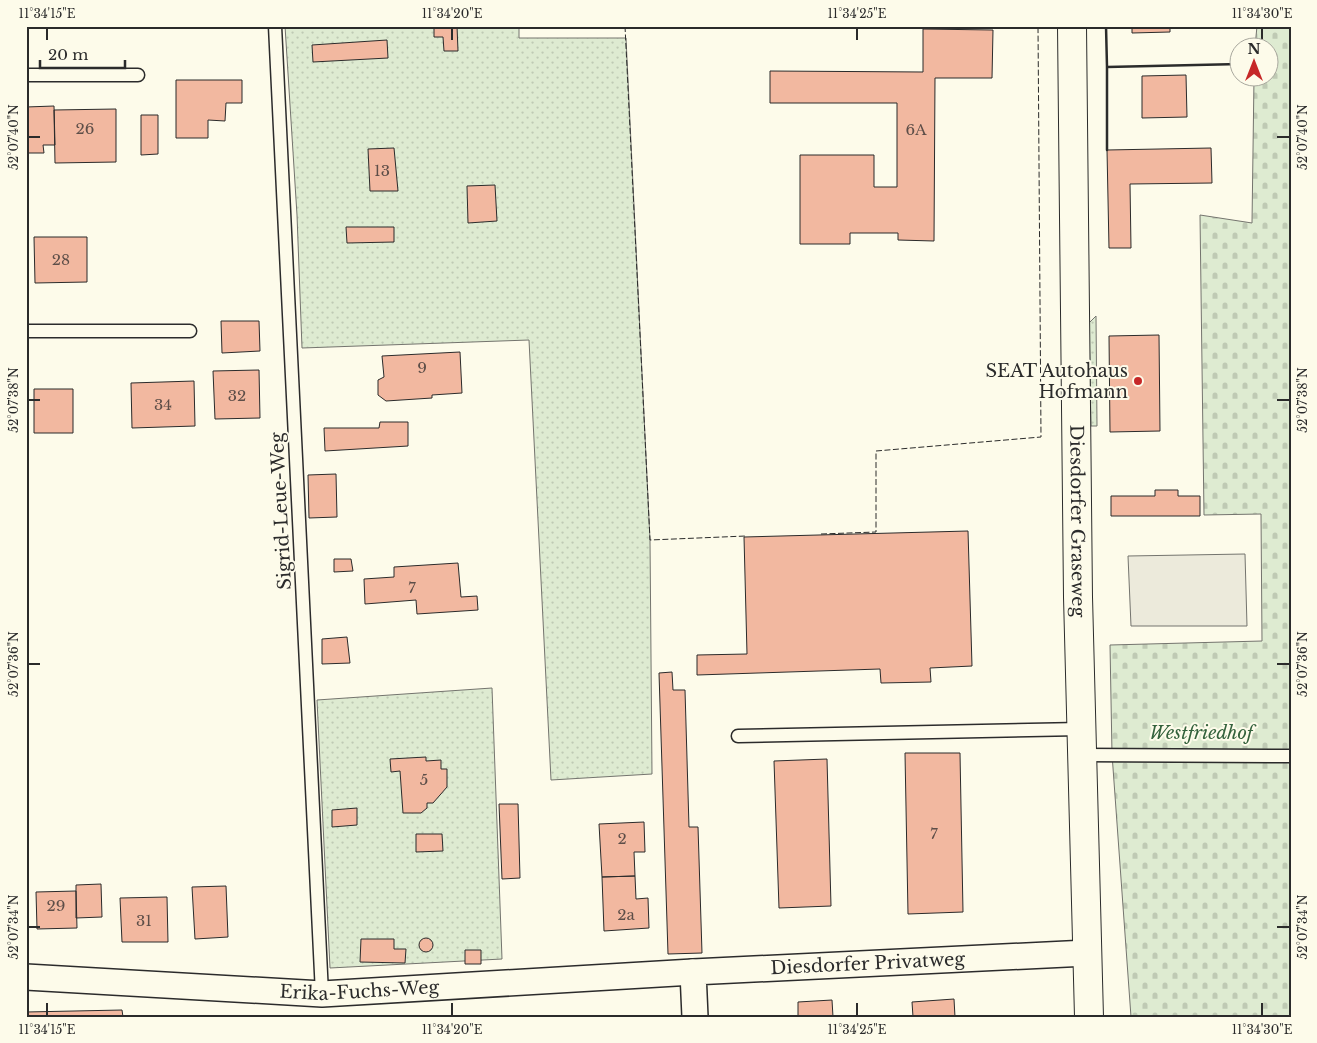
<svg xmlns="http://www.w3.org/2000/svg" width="1317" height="1043" font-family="'Libre Baskerville',serif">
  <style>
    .grass { fill: url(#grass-dots); stroke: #74746e }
    .cemetery { fill: url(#cemetery-stones); stroke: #74746e }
    .parking { fill: #eceadb; stroke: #74746e }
    .building { fill: #f2b8a0; stroke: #2b2b2b }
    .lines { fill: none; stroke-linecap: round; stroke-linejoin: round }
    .service-casing { stroke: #2b2b2b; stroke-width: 15 }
    .minor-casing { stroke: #2b2b2b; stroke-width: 28 }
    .secondary-casing { stroke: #2b2b2b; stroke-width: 30 }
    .service { stroke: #fdfbea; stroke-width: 12 }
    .minor { stroke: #fdfbea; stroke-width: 25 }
    .secondary { stroke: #fdfbea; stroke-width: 28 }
    .fence { stroke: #2b2b2b; stroke-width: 1; stroke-dasharray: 6 2.5; stroke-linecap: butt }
    .wall { stroke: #2b2b2b; stroke-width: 2.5 }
    .ticks { fill: none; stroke: #2b2b2b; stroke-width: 2 }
    .poi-dot { fill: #c62828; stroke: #fdfbea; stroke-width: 2 }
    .labels { text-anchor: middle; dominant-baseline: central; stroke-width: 4; stroke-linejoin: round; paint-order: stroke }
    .number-label { font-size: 15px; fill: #5d4e48 }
    .poi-label { font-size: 18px; fill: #2b2b2b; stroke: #fdfbea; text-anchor: end }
    .street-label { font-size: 18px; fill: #2b2b2b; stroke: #fdfbea }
    .park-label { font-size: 18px; font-style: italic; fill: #34623c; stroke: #fdfbea }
    .neatline { fill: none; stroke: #2b2b2b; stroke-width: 2 }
    .ticks-label { font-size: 12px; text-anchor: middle; fill: #2b2b2b }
  </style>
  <defs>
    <pattern id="grass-dots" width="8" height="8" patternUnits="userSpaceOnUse" patternTransform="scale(1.25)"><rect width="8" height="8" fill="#deebd1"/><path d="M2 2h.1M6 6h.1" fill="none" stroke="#bfcab4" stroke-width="1.8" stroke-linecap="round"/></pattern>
    <pattern id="cemetery-stones" width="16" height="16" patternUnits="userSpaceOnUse" patternTransform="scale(1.25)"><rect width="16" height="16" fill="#deebd1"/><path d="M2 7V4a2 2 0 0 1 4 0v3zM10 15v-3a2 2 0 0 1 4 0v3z" fill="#bfcab4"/></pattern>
  </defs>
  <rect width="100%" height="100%" fill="#fdfbea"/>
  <!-- grass -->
  <path class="grass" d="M285,26H519V38H626L650,540L652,774L551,780L529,340L302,348L297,215Z
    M1096,316L1097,426H1091L1089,323Z
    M492,688L502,959L330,968L317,700Z"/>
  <!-- cemetery -->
  <path class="cemetery" d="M1257,26H1291V1017H1131L1112,754L1110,645L1262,641L1261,514L1204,515L1200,215L1252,223L1254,78H1270V48L1255,47Z"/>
  <!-- parking -->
  <path class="parking" d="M1245,554L1247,626H1131L1128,556Z"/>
  <!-- building -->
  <path class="building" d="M434,26H457L458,51H444L443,37H434Z
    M1132,26H1170V32L1132,33Z
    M923,29L993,30L992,78H935L934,241L898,240V233H850V244H800V155H874V187H897V103H770V71L923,72Z
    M387,40L388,58L313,62L312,45Z
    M1186,75L1187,117L1142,118V76Z
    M176,80H242V103H226L225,121L208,120V138H176Z
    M54,106L55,145H43L44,153H27L26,107Z
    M116,109V162L55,163L54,110Z
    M141,115H158V154L141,155Z
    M394,148L398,191H370L368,149Z
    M1211,148L1212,183L1130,184L1131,248H1109L1107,150Z
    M495,185L497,221L468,223L467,186Z
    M346,227H394V242L347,243Z
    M34,237H87V282L35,283Z
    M221,321H259L260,351L222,353Z
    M1159,335L1160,431L1110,432L1109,336Z
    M460,352L462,393L432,395V398L386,401L378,395V380L384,377L382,356Z
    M259,370L260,418L215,419L213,371Z
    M194,381L195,426L132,428L131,383Z
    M34,389H73V433H34Z
    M380,422H408V446L325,451L324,428H379Z
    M336,474L337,517L309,518L308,475Z
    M1155,490H1178V496H1200V516H1111V496H1155Z
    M968,531L972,666L930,668L931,682L881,683L880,669L697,675V655L747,654L744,537Z
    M334,559H351L353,571L334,572Z
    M458,563L461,597L477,596L478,610L417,614L416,600L365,604L364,579L394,577V567Z
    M347,637L350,663L322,664V639Z
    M672,672L673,690H685L689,827H698L702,953L668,954L659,673Z
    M905,753H960L963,912L908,914Z
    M426,757V761L441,760V769H447V787L433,803H427V808L421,813H403L400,771L391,772L390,759Z
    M827,759L831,906L779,908L774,761Z
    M499,804H518L520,878L502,879Z
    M357,808V825L332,827V810Z
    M644,822L645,852H634L635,876L602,877L599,824Z
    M416,834H442L443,851L416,852Z
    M635,876L636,899L648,898L649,928L604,931L602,877Z
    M101,884L102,917L76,918V885Z
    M226,886L228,937L195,939L192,887Z
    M76,891L77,928L37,929L36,892Z
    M167,897L168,942H122L120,898Z
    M419 945a7 7 0 1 1 14 0a7 7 0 1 1-14 0Z
    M361,939H394V949H406L405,963L360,962Z
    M465,950H481V964H465Z
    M954,999L955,1017H913L912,1002Z
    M832,1000L833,1017H798V1002Z
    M122,1010L123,1017H26V1012Z"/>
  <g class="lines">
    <!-- service casing -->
    <g class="service-casing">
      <path id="service" d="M275,26L322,994
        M26,75H138
        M26,331H190
        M738,736L1081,729
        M1081,755L1291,756"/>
    </g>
    <!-- minor casing -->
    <g class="minor-casing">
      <g id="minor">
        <path id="s1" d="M26,977L322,994L693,972"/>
        <path id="s2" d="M695,1017L693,972L1087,953"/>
      </g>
    </g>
    <!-- secondary casing -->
    <g class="secondary-casing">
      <g id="secondary">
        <path id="s3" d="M1072,26L1078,597L1089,1017"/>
      </g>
    </g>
    <!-- service -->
    <use href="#service" class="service"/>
    <!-- minor -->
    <use href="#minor" class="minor"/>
    <!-- secondary -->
    <use href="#secondary" class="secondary"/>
    <!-- fence -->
    <path class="fence" d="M625,26L650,540L746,536
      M821,534L876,532V451L1041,437L1038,26"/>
    <!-- wall -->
    <path class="wall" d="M1106,26L1107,67
      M1107,150V67L1240,64"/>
  </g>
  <!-- ticks -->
  <path class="ticks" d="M47,28V40M452,28V40M857,28V40M1262,28V40M28,137H40M1277,137H1290M28,400H40M1277,400H1290M28,664H40M1277,664H1290M28,927H40M1277,927H1290M47,1003V1016M452,1003V1016M857,1003V1016M1262,1003V1016"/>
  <!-- markers -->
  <circle class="poi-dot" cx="1138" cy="381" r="5"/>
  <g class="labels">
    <!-- number labels -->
    <g class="number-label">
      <text x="85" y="128">26</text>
      <text x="916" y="129">6A</text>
      <text x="382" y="170">13</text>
      <text x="61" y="259">28</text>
      <text x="422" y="367">9</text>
      <text x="237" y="395">32</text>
      <text x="163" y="404">34</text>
      <text x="412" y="587">7</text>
      <text x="424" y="779">5</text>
      <text x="934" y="833">7</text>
      <text x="622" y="838">2</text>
      <text x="56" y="905">29</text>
      <text x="626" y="914">2a</text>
      <text x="144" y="920">31</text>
    </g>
    <!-- poi labels -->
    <g class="poi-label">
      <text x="1128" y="371">SEAT Autohaus<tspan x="1128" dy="21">Hofmann</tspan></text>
    </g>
    <!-- street labels -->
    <g class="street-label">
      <text transform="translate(281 511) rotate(-93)">Sigrid-Leue-Weg</text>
      <text stroke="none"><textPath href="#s3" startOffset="495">Diesdorfer Graseweg</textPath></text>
      <text stroke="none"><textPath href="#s2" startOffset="220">Diesdorfer Privatweg</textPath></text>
      <text stroke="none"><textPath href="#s1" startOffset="334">Erika-Fuchs-Weg</textPath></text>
    </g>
    <!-- park labels -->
    <g class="park-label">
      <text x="1201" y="733">Westfriedhof</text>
    </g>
  </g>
  <!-- border -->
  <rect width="1317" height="1043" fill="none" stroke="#fdfbea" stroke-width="55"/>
  <!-- north arrow -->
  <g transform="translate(1254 62)"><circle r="24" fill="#fdfbea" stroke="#a9a89e"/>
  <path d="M0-4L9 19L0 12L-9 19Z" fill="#c62828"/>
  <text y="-8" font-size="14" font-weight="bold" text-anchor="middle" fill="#2b2b2b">N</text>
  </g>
  <!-- scale -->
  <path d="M40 60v8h85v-8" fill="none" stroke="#2b2b2b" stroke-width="2.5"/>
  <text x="48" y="60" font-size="15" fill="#2b2b2b" stroke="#fdfbea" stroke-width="4" paint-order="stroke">20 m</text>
  <rect x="28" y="28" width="1262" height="988" class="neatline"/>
  <g class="ticks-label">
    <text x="47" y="18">11°34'15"E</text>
    <text x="452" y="18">11°34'20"E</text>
    <text x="857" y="18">11°34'25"E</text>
    <text x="1262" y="18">11°34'30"E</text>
    <text transform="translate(14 137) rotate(-90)" y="4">52°07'40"N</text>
    <text transform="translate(1303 137) rotate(-90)" y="4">52°07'40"N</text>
    <text transform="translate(14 400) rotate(-90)" y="4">52°07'38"N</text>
    <text transform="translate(1303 400) rotate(-90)" y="4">52°07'38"N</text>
    <text transform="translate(14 664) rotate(-90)" y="4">52°07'36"N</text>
    <text transform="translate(1303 664) rotate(-90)" y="4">52°07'36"N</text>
    <text transform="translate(14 927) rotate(-90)" y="4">52°07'34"N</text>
    <text transform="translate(1303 927) rotate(-90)" y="4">52°07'34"N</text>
    <text x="47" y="1034">11°34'15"E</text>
    <text x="452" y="1034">11°34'20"E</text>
    <text x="857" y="1034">11°34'25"E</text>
    <text x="1262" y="1034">11°34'30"E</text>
  </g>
</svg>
